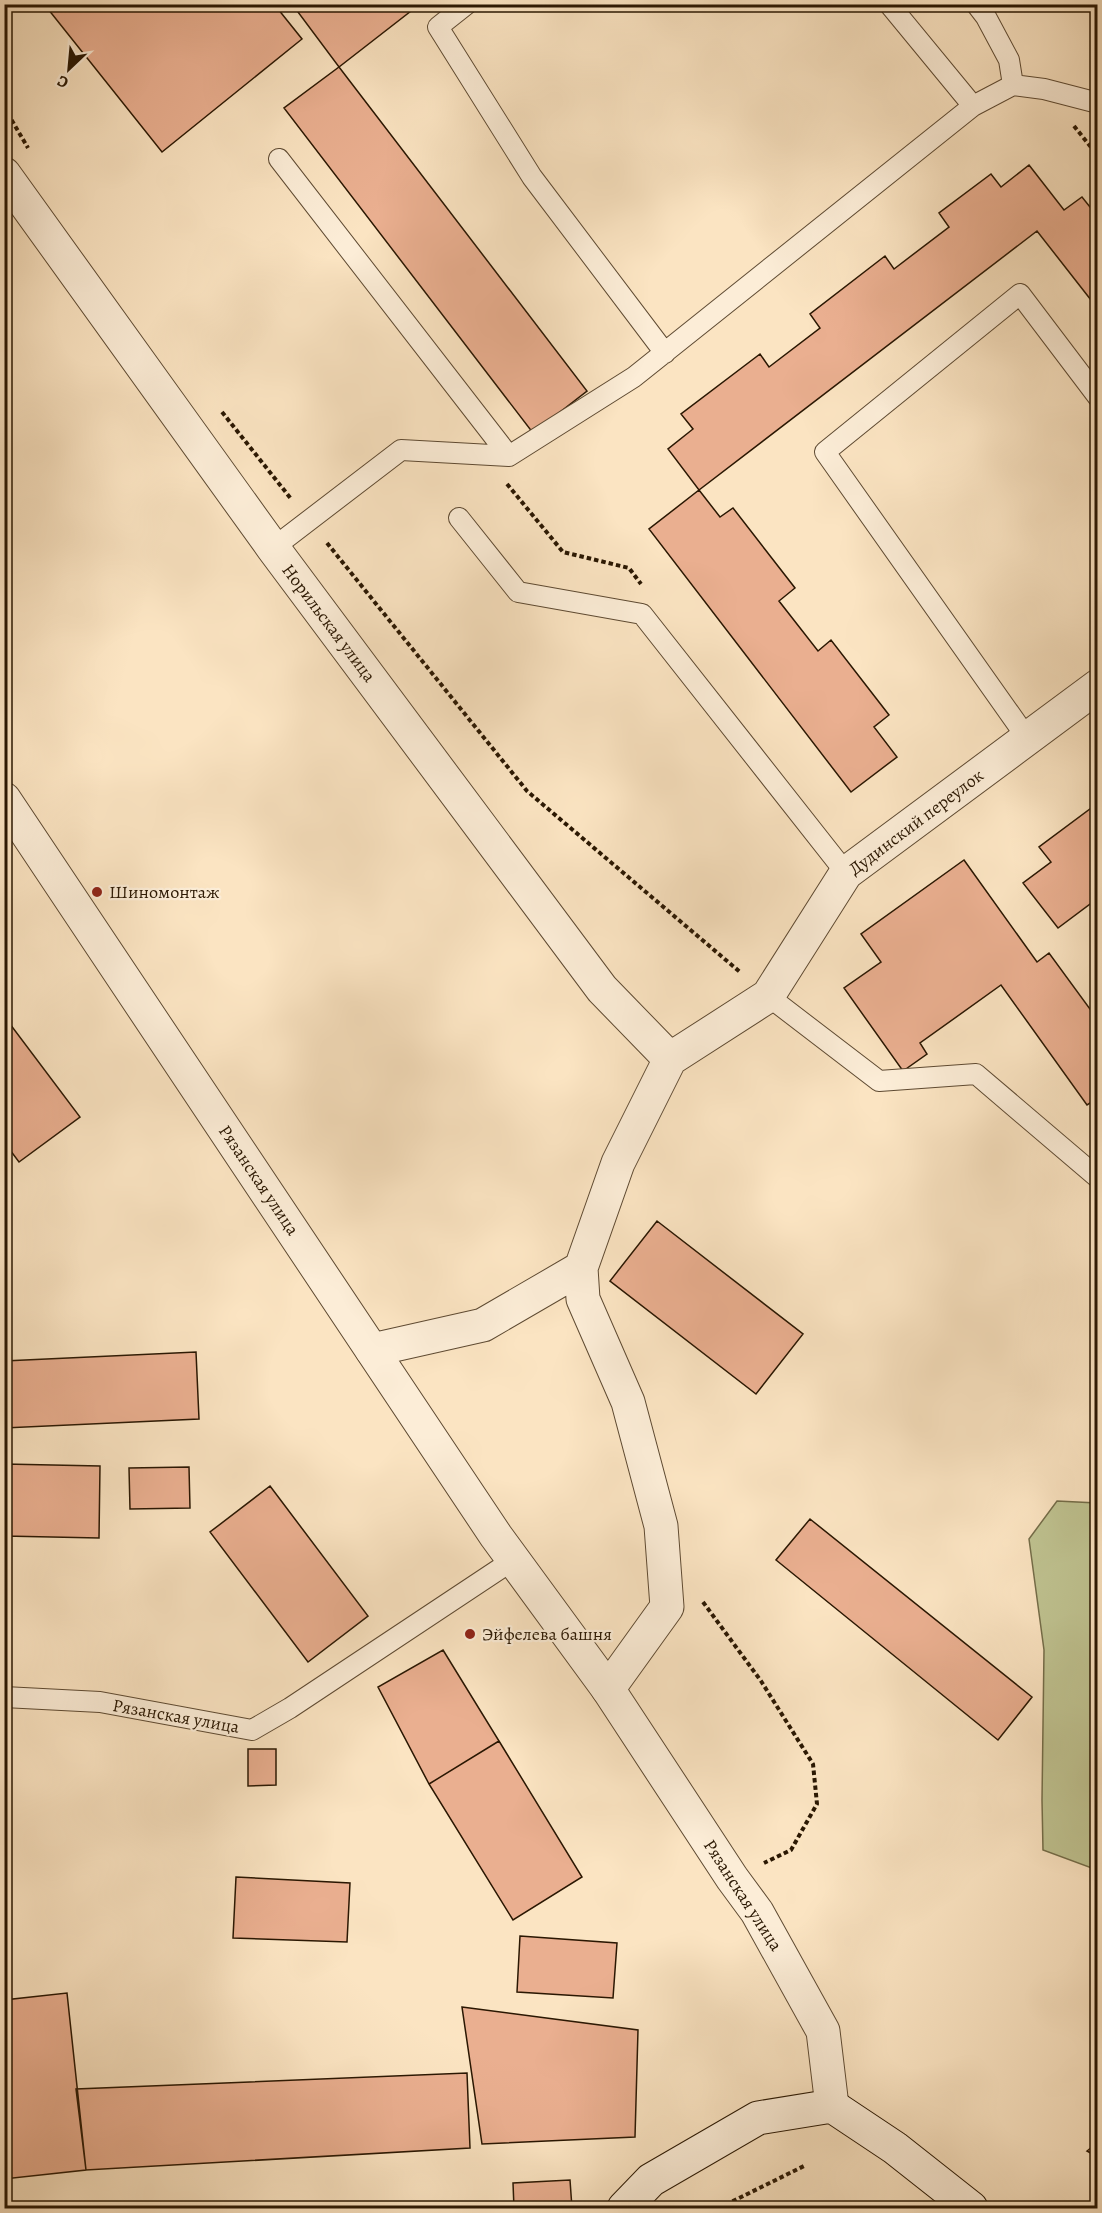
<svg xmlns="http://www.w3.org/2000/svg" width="1102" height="2213" font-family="Alegreya,serif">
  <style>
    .green { fill: #c0c492; stroke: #756e4a; stroke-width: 1.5 }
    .building { fill: #eaaf90; stroke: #2a1702; stroke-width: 1.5 }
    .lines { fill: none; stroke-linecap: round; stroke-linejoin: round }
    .service-casing { stroke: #5e4a32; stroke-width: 22 }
    .minor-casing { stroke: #5e4a32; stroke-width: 35 }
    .tertiary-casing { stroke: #5e4a32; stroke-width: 35 }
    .secondary-casing { stroke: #2a1702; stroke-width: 35 }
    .path { stroke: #2a1702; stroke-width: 4; stroke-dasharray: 4.5 3; stroke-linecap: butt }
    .service { stroke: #fcedd7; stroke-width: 20 }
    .minor { stroke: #fcedd7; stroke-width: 33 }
    .tertiary { stroke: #fcedd7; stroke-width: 33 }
    .secondary { stroke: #fcedd7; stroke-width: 33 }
    .poi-dot { fill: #8f2418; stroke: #fcedd7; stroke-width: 2 }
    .labels { text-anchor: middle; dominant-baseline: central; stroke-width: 4.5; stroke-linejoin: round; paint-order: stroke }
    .street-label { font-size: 18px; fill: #2a1702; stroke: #fcedd7 }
    .poi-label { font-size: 18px; fill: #2a1702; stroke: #fcedd7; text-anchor: start }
  </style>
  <rect width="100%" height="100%" fill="#fbe4c2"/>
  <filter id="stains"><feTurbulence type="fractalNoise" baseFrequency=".00333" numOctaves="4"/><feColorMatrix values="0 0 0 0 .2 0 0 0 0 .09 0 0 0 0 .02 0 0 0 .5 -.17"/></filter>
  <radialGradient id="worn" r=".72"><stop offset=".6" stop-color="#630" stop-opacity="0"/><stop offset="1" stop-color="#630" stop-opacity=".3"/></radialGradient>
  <!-- green -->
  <path class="green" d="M1057,1501L1097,1503V1870L1043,1850L1042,1800L1044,1650L1029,1539Z"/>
  <!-- building -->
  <path class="building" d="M44,4H274L302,39L162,152Z
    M292,4H420L339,67Z
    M339,67L587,391L533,433L284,108Z
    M1029,165L1064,210L1082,197L1098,217V309L1037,231L699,490L668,449L693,429L681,414L760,354L769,367L820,328L810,314L885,256L894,269L949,227L939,213L991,174L1001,187Z
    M699,490L720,517L733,508L795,588L779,601L818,651L831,640L889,715L874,727L897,757L851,792L649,529Z
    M1098,803V898L1058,928L1023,883L1051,862L1039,847Z
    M964,860L1037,962L1049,953L1098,1020V1098L1087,1105L1001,985L920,1043L927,1054L903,1071L844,988L881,962L861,934Z
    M4,1016L80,1117L19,1162L4,1142Z
    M657,1221L803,1334L756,1394L610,1281Z
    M196,1352L199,1419L4,1428V1361Z
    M4,1464L100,1466L99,1538L4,1536Z
    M189,1467L190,1508L130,1509L129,1468Z
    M270,1486L368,1616L308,1662L210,1532Z
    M810,1519L1032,1697L998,1740L776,1560Z
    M443,1650L499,1741L429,1784L378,1687Z
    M499,1741L582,1877L513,1920L429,1784Z
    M248,1749H276V1785L248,1786Z
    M236,1877L350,1883L347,1942L233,1938Z
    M520,1936L617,1943L613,1998L517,1992Z
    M67,1993L86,2170L4,2179V2000Z
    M462,2007L638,2030L635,2137L482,2144Z
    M467,2073L470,2148L86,2170L76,2089Z
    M1098,2142V2157L1087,2151Z
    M570,2180L572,2208H514L513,2183Z"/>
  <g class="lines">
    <!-- service casing -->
    <g class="service-casing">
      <path id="service" d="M467,4L438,27L532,177L665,353
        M889,4L973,106
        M976,4L986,17L1009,60L1013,85
        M279,159L509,456
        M459,518L518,592L642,614L846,873
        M273,548L401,450L509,456L634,377L973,106L1013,85L1044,89L1098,103
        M1027,738L825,452L1020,294L1098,397
        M768,996L879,1081L976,1074L1098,1178
        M4,1697L100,1702L252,1730L290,1708L513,1560"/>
    </g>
    <!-- minor casing -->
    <g class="minor-casing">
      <path id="minor" d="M4,174L273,548L602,989L670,1059
        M581,1268L583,1299L628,1402L661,1526L667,1607L608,1689
        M372,1350L483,1325L581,1268L618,1163L670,1059L768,996L846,873L1098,686"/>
    </g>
    <!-- tertiary casing -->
    <g class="tertiary-casing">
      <path id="tertiary" d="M4,799L496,1536L608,1689L732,1878L757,1912L823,2031L832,2106"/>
    </g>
    <!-- secondary casing -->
    <g class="secondary-casing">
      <path id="secondary" d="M624,2208L651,2180L758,2118L832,2106L895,2148L971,2208"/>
    </g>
    <!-- path -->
    <path class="path" d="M4,107L28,148
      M1074,126L1098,156
      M222,412L292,500
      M507,484L563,552L629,568L641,584
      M327,543L527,791L740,972
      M703,1602L761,1681L813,1764L817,1804L791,1850L764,1863
      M719,2208L804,2166"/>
    <!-- service -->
    <use href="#service" class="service"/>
    <!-- minor -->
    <use href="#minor" class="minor"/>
    <!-- tertiary -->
    <use href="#tertiary" class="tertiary"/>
    <!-- secondary -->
    <use href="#secondary" class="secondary"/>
  </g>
  <!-- markers -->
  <g class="poi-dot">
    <circle cx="97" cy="892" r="6"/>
    <circle cx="470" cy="1634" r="6"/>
  </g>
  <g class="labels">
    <!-- street labels -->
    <g class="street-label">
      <text transform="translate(329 623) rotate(53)">Норильская улица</text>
      <text transform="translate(916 822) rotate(-37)">Дудинский переулок</text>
      <text transform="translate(259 1180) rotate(56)">Рязанская улица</text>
      <text transform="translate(176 1716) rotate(10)">Рязанская улица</text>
      <text transform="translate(743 1895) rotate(57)">Рязанская улица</text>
    </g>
    <!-- poi labels -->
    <g class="poi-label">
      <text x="109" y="892">Шиномонтаж</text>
      <text x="482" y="1634">Эйфелева башня</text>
    </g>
  </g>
  <!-- margin -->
  <rect width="1102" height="2213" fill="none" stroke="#fbe4c2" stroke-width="24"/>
  <rect x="6" y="6" width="1090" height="2201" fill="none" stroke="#2a1702" stroke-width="3"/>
  <rect x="12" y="12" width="1078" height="2189" fill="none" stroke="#2a1702" stroke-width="1.5"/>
  <!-- north arrow -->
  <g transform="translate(69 69) rotate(206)" stroke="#fcedd7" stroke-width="4.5" paint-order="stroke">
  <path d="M0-4.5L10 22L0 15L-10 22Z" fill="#2a1702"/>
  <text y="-9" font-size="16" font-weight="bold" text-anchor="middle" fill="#2a1702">С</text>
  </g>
  <rect width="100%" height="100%" filter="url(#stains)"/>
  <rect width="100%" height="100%" fill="url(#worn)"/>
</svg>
